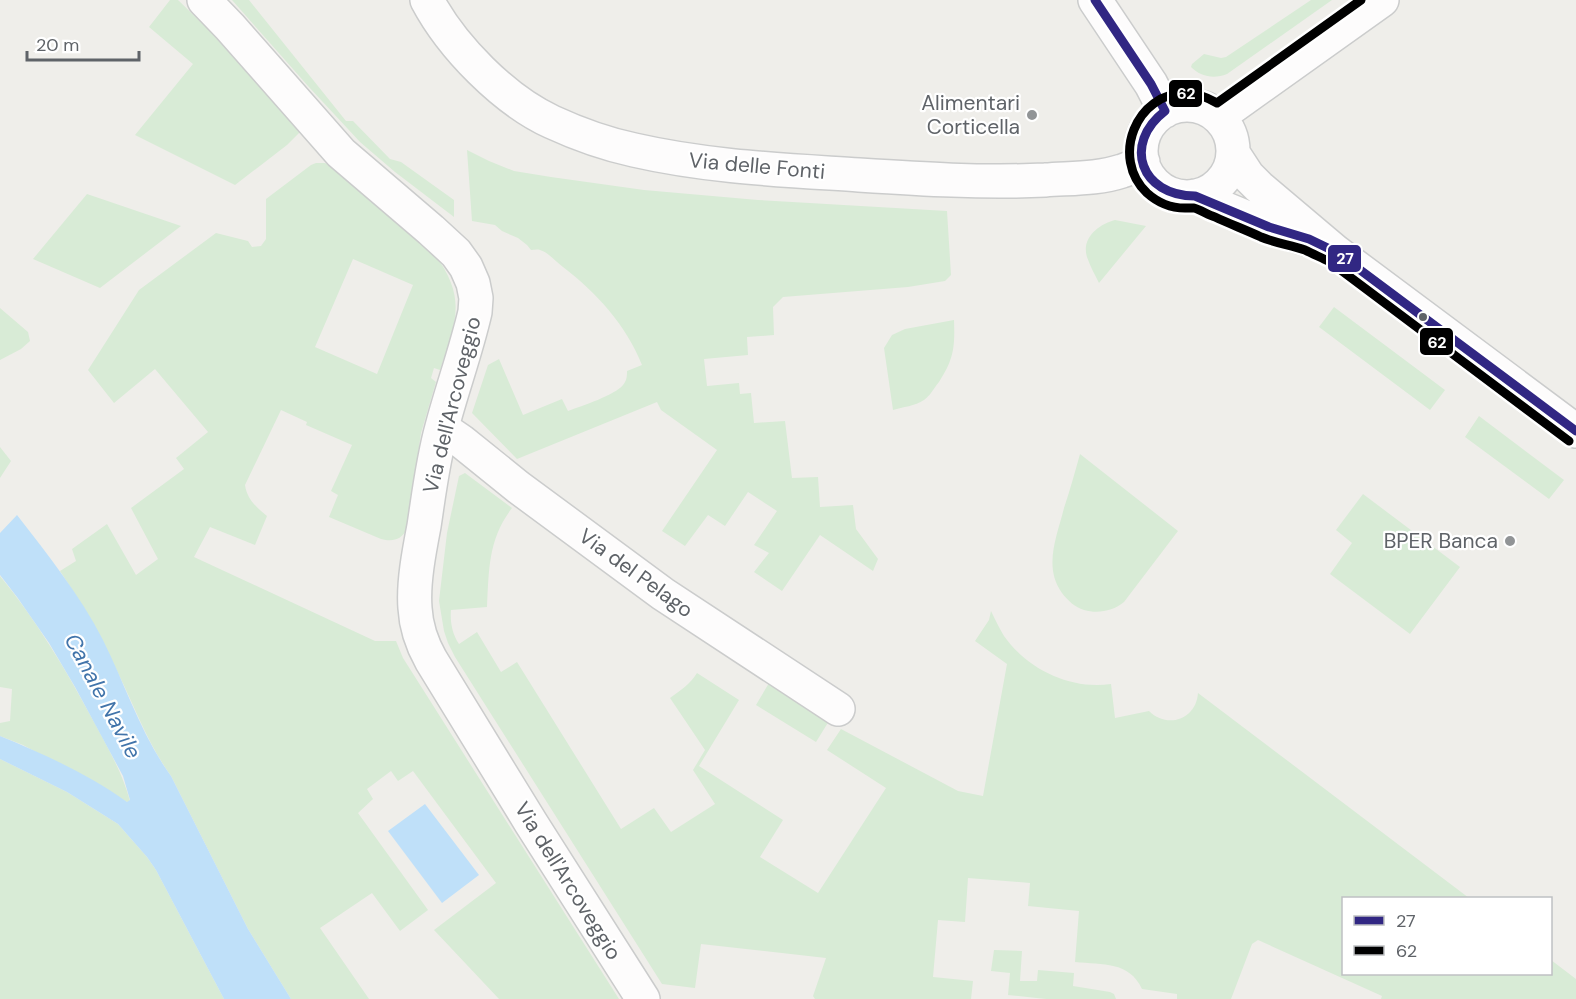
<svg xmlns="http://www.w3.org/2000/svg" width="1576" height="999" font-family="'DM Sans',sans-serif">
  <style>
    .green { fill: #d8ebd6; fill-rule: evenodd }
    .water { fill: #bfe0f9 }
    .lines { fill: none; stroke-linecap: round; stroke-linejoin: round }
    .minor-casing { stroke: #cbcccc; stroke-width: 36 }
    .minor { stroke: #fdfcfc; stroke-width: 33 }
    .bus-1-casing { stroke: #fff; stroke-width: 14 }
    .bus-2-casing { stroke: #fff; stroke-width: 14 }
    .bus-1 { stroke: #312783; stroke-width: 9 }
    .bus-2 { stroke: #000; stroke-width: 9 }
    .poi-dot { fill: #919496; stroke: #fff; stroke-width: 2 }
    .bus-dot { fill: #5f6368; stroke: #fff; stroke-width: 2 }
    .labels { text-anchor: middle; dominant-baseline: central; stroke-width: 4.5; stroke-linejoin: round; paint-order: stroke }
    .poi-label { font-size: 21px; fill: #5f6368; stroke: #fff; text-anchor: end }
    .street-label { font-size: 21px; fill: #5f6368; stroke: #fff }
    .water-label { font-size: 22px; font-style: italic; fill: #4174aa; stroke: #fff }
    .line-badge { stroke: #fff; stroke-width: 2 }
    .badge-label { font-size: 16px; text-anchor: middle; font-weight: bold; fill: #fff }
  </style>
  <rect width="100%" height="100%" fill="#efeeea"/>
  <!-- green -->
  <path class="green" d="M170,0H178L210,31L300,132L287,145L235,185L135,135L193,64L149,27Z
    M232,0H249L346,121H353L390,159L401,162L454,200V217L395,172L360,142L308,86Z
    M1311,0H1332L1227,74C1214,79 1201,77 1191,67L1192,64L1204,54L1221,58L1226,57Z
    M467,150L489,161L514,171L551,177L644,190L758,200L947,211L951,275L945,281L908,287L783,297L773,307L774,335L747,337L748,355L704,359L707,386L739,383L740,394L751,393L754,423L785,421L792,478L818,477L820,507L853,505L856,529L878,559L873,571L820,535L782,591L754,572L769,553L754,545L777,511L748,492L725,526L708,515L685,546L662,531L717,450L661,410L657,402L517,459L472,413L488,365L499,359L523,415L562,399L568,411C582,406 615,395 623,385C627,380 627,376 627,371L642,365C626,325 597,293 563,267C556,262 548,252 540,250C537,249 534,250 531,250L527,245L518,238L502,231L495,225L472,221Z
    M316,163H325L332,167L433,252C467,297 457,320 440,370L434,368L431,378L436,382L421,433L407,529C401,540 393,542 381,539L329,517L338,495L331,491L352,445L306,425L307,422L281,410L245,485C247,499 256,507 267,516L255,545L210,527L194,557L375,641H396L403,658L619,999H499L434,930L496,883L413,771L398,781L391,771L367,789L373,799L358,813L428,910L400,931L372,893L320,928L369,999H291L248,929L171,776C147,742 136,710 118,673C101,637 82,604 60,571L76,561L72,549L107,524L136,575L158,559L131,508L184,469L176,458L208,432L155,369L114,403L88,370L139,290L216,233L248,241L252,247L261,246L266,239V199L311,165ZM353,259L413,285L377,374L315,347Z
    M87,194L181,226L100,288L33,259Z
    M1115,220L1146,226L1099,283C1095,275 1090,266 1087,257C1081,238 1099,224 1115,220Z
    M1334,307L1445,390L1430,410L1319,327Z
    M0,308L28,332L30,341L21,349L0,360Z
    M954,320C955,347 954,359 939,382C934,388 930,396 924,400C915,406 903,407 893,410L884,348L892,335L905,329Z
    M1479,416L1564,480L1549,499L1465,437Z
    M0,447L11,461L0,478Z
    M1080,454L1178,531L1124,602C1113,611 1098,614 1084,610C1075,607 1068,601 1062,593C1043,567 1057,536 1064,508C1070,490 1075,472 1080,454Z
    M465,473L512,508C488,539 489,570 487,607L451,610C450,622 452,633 459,644L477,632L501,672L517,662L621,829L654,808L671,832L715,804L693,770L705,750L670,698C681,690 690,684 697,673L739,700L699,766L783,820L760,857L818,893L886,788L827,750L841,729L958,791L983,796L1007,664L975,641L989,620L991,611C995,619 999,628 1004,636C1028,670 1071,690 1111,684L1115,718L1149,711C1167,729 1196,720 1198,693L1469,898H1344V974H1550L1551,960L1576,979V999H1381L1382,996L1258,940L1252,944L1231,999H1177V994L1142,989C1129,961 1103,965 1075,962L1079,911L1028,906L1030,883L968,878L965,922L938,920L933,977L973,981L971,999H815L813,996L826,958L701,944L695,988L662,984L455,657L448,643L444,631L439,601L447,533L459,476Z
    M1363,494L1460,567L1410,634L1330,574L1352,543L1336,530Z
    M0,576C37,621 66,670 94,722C108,748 122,772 130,801L127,802L23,745L0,736V723L10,721L12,689L0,687Z
    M769,683L829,721L816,742L756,705Z
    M0,759L67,792L118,824L147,857L156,870L224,999H0Z
    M994,950L1022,951L1020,981H1037L1038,970L1074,973L1073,986L1110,992L1114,994L1116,999H1046L1008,995L1010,973L991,971Z"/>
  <!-- water -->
  <path class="water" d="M17,515C48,555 80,595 103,640C126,686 141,735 171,776L248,929L291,999H224L156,870L147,857L118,824L67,792L0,759V736C44,754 88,774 127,802L130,800L123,776L75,687L49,643L17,597L0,575V533Z
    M425,804L479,875L442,903L388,831Z"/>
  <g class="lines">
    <!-- minor casing -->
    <g class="minor-casing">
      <path id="minor" d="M204,0L230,27L341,153L431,230L456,253L466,267L473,283L476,298L475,312C466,351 452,389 442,427C433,459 429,493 424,526C419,552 413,583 415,608C416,627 422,644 431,660L531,823L643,999
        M427,0C452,47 504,100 552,122C578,134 606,144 634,150C708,167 784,170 859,175C921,179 983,183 1045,180C1071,178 1098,179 1122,171C1129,169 1136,165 1143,162
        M1095,0L1151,84L1165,111
        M1141 151a46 46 0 1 1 92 0a46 46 0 1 1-92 0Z
        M1218,117L1382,0
        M1233,153L1248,176L1259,187L1336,252L1576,431
        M1195,196L1269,227L1313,241
        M442,428L461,441L518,487L663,594L838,709"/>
    </g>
    <!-- minor -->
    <use href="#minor" class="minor"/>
    <!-- bus-1 casing -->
    <g class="bus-1-casing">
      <path id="bus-1" d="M1095,0L1151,84L1165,111
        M1165,111C1122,144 1141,196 1195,196L1269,227L1309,239L1336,252L1576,431"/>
    </g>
    <!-- bus-2 casing -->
    <g class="bus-2-casing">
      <path id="bus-2" d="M1361,0L1217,103C1208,98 1198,93 1187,93C1136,92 1110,158 1147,193C1157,202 1171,208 1185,208C1188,208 1191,208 1194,208C1201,210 1208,215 1215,217C1230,224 1246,230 1261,237C1275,243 1291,245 1305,250C1313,254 1322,258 1330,262L1569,441"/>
    </g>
    <!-- bus-1 -->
    <use href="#bus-1" class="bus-1"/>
    <!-- bus-2 -->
    <use href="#bus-2" class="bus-2"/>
  </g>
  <!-- markers -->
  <g class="poi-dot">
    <circle cx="1032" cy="115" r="6"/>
    <circle cx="1510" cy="541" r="6"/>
  </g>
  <circle class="bus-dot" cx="1423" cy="317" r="5"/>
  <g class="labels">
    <!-- poi labels -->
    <g class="poi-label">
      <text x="1020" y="103">Alimentari<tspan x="1020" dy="24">Corticella</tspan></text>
      <text x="1498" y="541">BPER Banca</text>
    </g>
    <!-- street labels -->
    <g class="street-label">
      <text transform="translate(757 166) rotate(5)">Via delle Fonti</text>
      <text transform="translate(452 405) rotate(-76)">Via dell'Arcoveggio</text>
      <text transform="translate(636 573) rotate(36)">Via del Pelago</text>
      <text transform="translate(568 881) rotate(58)">Via dell'Arcoveggio</text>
    </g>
    <!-- water labels -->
    <g class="water-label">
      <text transform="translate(103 696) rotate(62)">Canale Navile</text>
    </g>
  </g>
  <g class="line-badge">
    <rect x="1168" y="79" width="35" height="29" rx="6" fill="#000"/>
    <rect x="1327" y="244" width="35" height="29" rx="6" fill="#312783"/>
    <rect x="1419" y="327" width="35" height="29" rx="6" fill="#000"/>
  </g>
  <g class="badge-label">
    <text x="1186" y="99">62</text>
    <text x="1345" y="264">27</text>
    <text x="1437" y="348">62</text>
  </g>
  <!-- legend -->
  <rect x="1342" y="897" width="210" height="78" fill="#ffffff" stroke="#bfc1c3" stroke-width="1.5"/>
  <rect x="1354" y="916" width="30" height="9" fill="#312783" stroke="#bfc1c3" stroke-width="1.5"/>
  <text x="1396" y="927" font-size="18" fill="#5f6368">27</text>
  <rect x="1354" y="946" width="30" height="9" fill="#000000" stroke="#bfc1c3" stroke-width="1.5"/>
  <text x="1396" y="957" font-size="18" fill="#5f6368">62</text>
  <!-- scale -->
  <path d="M27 51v9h112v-9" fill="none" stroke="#5f6368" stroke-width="3"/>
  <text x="36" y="51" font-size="18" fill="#5f6368" stroke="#ffffff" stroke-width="4.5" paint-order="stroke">20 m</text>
</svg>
